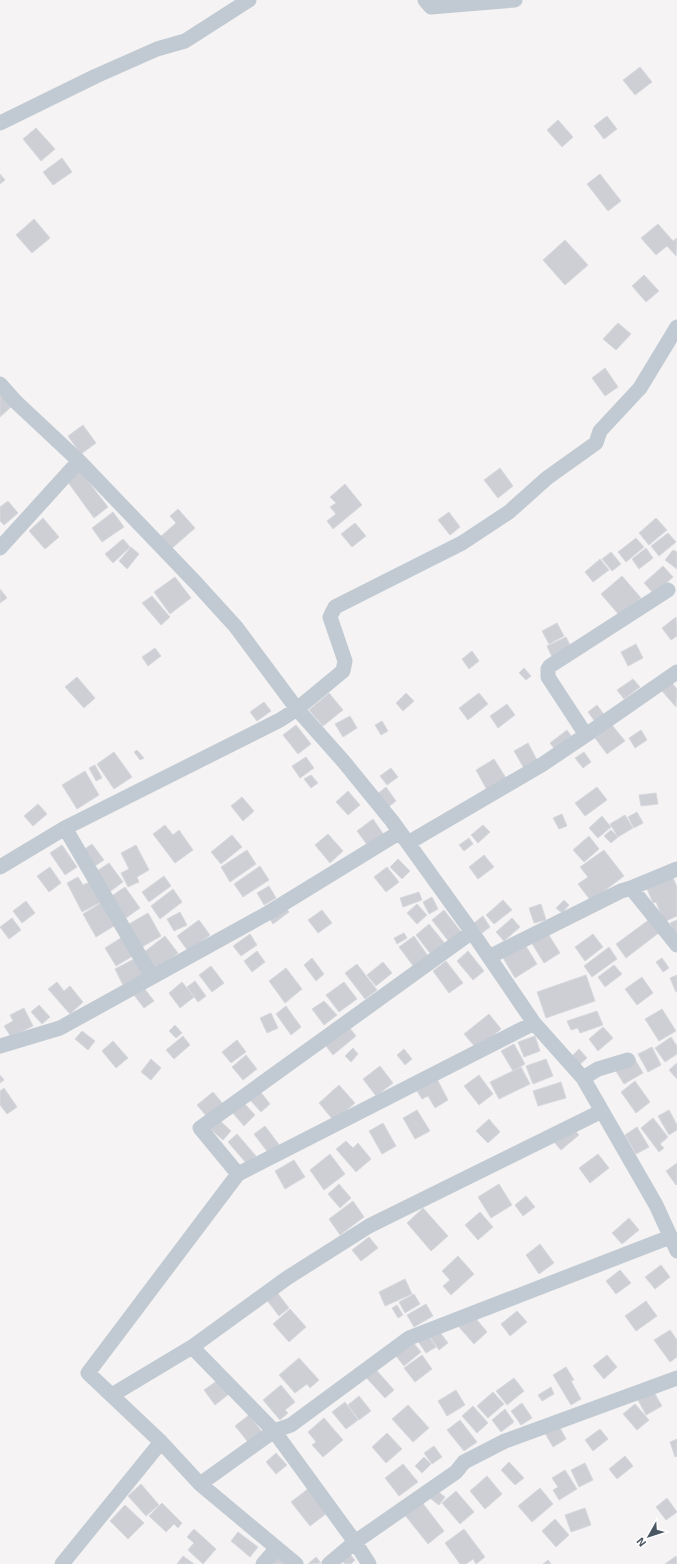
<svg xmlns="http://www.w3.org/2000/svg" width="677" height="1564" font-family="'Exo 2',sans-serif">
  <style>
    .building { fill: #cdcfd5; stroke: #d7d9de }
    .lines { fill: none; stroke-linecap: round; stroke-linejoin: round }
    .minor { stroke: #c1cad2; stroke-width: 15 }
  </style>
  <rect width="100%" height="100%" fill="#f5f3f3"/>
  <!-- building -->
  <path class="building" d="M640,67L652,82L635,95L623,80Z
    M607,116L617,129L604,139L594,126Z
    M558,120L573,137L562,147L547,130Z
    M36,128L55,149L41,161L23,139Z
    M62,158L72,172L53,185L43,172Z
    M0,174L5,180L0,184Z
    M600,174L621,201L608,211L587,184Z
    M34,219L50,238L32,253L16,235Z
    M658,224L673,241L677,238L676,256L667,246L656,255L641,238Z
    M565,240L588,265L565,285L543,260Z
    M644,275L659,291L646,302L632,286Z
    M618,323L631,334L616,350L603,339Z
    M605,368L618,387L605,396L592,378Z
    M2,394L12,406L0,417V396Z
    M83,425L96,443L81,454L68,436Z
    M500,468L513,486L498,498L484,480Z
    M80,471L108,507L94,518L67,481Z
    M345,484L362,505L333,529L327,521L336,514L330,507L336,503L330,497Z
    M8,501L18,513L4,525L0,521V507Z
    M178,509L195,528L170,550L159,538L176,523L170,516Z
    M113,512L124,527L102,542L92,528Z
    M449,512L460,527L450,535L438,520Z
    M43,518L59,537L45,549L29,531Z
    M656,518L667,530L649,545L639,533Z
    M355,523L366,536L352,547L341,534Z
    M668,533L676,542L659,556L651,546Z
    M636,538L644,547L626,562L618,552Z
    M123,539L130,547L113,563L105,554Z
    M131,547L139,554L127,569L119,561Z
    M646,548L653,558L639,569L632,559Z
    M673,550L677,552V569L665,560Z
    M611,552L621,564L612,571L602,559Z
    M600,559L609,570L593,582L585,572Z
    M663,566L673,577L654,594L644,583Z
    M622,576L641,598L620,616L601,594Z
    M175,577L191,598L170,614L154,592Z
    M0,589L7,598L0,603Z
    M152,596L170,617L161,625L142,603Z
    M676,617L677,636L671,640L662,628Z
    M557,623L564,636L549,644L542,631Z
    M566,637L572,649L553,659L547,646Z
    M636,644L643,658L628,666L621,652Z
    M155,648L161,656L148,666L142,657Z
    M472,651L479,661L469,669L462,659Z
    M524,668L531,676L526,680L519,673Z
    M77,677L95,698L84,708L65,687Z
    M633,679L640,687L624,699L617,690Z
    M672,683L677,689L676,707L662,691Z
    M329,693L343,710L323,726L309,710Z
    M406,693L414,701L403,711L396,703Z
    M479,693L488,704L468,720L459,708Z
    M264,702L271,711L257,721L250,712Z
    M507,704L515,715L498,728L490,716Z
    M597,705L605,716L596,723L588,712Z
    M350,716L357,728L343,737L335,724Z
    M382,721L388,731L381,735L375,725Z
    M296,725L311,744L298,754L283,735Z
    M612,725L625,741L607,754L595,738Z
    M567,730L574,740L557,752L550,743Z
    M641,730L647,740L635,748L629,738Z
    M528,743L538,762L525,770L514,751Z
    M137,750L144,758L140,760L134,752Z
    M114,752L132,777L114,789L97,764Z
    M584,752L591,762L583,768L575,758Z
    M306,757L314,768L300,778L292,766Z
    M494,759L506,778L487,790L476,770Z
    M95,765L102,778L96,781L89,768Z
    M391,768L398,777L387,785L380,776Z
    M85,771L99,795L77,809L62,785Z
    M311,775L318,783L311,788L304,779Z
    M386,787L396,801L386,809L376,795Z
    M597,787L607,800L585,816L575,803Z
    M348,791L360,805L348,815L336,802Z
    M656,793L658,804L641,806L639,795Z
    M242,797L254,811L243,821L231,806Z
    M38,804L47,814L33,826L24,816Z
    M637,812L643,823L634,828L628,817Z
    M562,814L567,826L559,829L553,818Z
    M625,815L633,828L618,837L610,824Z
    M602,816L611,827L598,838L589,828Z
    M373,819L384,835L368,846L357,831Z
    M165,825L173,835L179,830L193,850L175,863L153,834Z
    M483,825L490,832L478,843L471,835Z
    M611,830L618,837L611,843L604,836Z
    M328,834L343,851L330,863L315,845Z
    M232,835L242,847L221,864L211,852Z
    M589,836L599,849L584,862L573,850Z
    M469,838L473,844L464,851L459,845Z
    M92,844L104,860L95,866L83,850Z
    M62,845L77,867L65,875L50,853Z
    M136,845L149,870L137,877L139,882L128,887L121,873L129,869L121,853Z
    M247,850L256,864L230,882L221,867Z
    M604,850L624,876L591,901L578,884L588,877L580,867Z
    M484,855L494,867L478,879L469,867Z
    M398,859L410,871L402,879L390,867Z
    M109,863L123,882L108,893L94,873Z
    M260,866L269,880L243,897L234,884Z
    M50,867L61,883L49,892L37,876Z
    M387,867L399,882L386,892L374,877Z
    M671,873L677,887V916L664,922L656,902L653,903L645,884Z
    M164,876L171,886L149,902L142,892Z
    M78,877L83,885L92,881L103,901L82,912L67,883Z
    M269,886L276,898L264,905L257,893Z
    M125,887L140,908L126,918L110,897Z
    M173,889L182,902L160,919L151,906Z
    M419,892L422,900L403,907L400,898Z
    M432,897L438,909L429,914L423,902Z
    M503,900L512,910L494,924L486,915Z
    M564,900L569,905L562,913L556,908Z
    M26,901L35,913L22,923L13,911Z
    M101,903L114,926L96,937L83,914Z
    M417,904L427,915L417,924L407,913Z
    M541,904L546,920L534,923L529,908Z
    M285,906L289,912L273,924L269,918Z
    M322,910L332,923L318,933L308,920Z
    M444,910L462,933L450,943L432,920Z
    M180,912L187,925L174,931L167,919Z
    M148,913L161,936L142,947L129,924Z
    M483,916L490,927L482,933L474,923Z
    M12,918L21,930L9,939L0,927Z
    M512,918L520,927L504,941L496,932Z
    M650,919L660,932L626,958L616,944Z
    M199,920L210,935L188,951L177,936Z
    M677,920V937L670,923Z
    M429,924L447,946L433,957L416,935Z
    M547,932L560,953L544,963L531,942Z
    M404,933L407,938L397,944L394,938Z
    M250,934L257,945L241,956L233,946Z
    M593,934L603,947L585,961L575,947Z
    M124,936L136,954L116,966L105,948Z
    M165,936L178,953L155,970L143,953Z
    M414,936L428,956L414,967L399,947Z
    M524,943L537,964L515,978L502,956Z
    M609,947L617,959L592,977L584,966Z
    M257,951L265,962L252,972L244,961Z
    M468,951L484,971L473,980L457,961Z
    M136,958L144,974L123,985L115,969Z
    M312,958L324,974L316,981L304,965Z
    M662,958L669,968L663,972L656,962Z
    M446,961L463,983L449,993L433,971Z
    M383,962L392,973L376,986L367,975Z
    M357,964L377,990L365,999L345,973Z
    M614,965L622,974L605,987L598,977Z
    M211,966L224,983L212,992L199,975Z
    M286,968L302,989L285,1003L269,981Z
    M586,975L595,1001L546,1018L537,992Z
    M677,975V992H676L670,978Z
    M642,977L653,993L637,1005L625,989Z
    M195,981L206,996L198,1002L187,987Z
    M57,982L64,991L70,986L83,1002L70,1014L48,989Z
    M182,982L194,997L180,1008L169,993Z
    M344,982L357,999L339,1012L326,995Z
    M144,988L154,1001L144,1008L134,995Z
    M324,1001L337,1015L324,1025L312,1009Z
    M39,1005L50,1017L42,1024L31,1012Z
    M286,1006L301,1027L291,1035L276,1014Z
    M24,1008L33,1026L11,1037L4,1026L13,1021L10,1015Z
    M662,1009L676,1031L659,1041L645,1019Z
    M597,1011L603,1025L580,1033L578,1028L571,1030L567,1021Z
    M271,1013L278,1028L267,1033L260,1018Z
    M489,1014L501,1029L477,1049L464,1034Z
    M345,1022L356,1036L333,1055L322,1041Z
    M175,1025L182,1033L176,1038L169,1031Z
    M603,1027L613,1038L598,1051L589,1039Z
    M82,1031L95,1041L88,1050L75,1039Z
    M183,1036L190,1045L174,1059L166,1050Z
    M535,1036L540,1051L524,1057L518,1042Z
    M671,1037L677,1046V1054L665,1062L655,1048Z
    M237,1040L246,1052L231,1063L222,1052Z
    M113,1041L128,1058L116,1068L102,1051Z
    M514,1044L525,1064L513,1071L501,1051Z
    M652,1047L661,1065L648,1072L638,1054Z
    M353,1048L358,1054L351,1062L345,1056Z
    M404,1049L412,1059L405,1065L397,1055Z
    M579,1049L587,1058L578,1066L570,1058Z
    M246,1055L257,1069L243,1080L232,1067Z
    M633,1056L643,1073L624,1084L614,1068Z
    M151,1059L161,1068L151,1080L141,1072Z
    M546,1059L553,1076L533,1084L526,1066Z
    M677,1063V1079L669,1070Z
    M380,1066L393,1083L376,1096L363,1079Z
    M521,1067L530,1084L499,1099L490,1082Z
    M0,1075L4,1080L0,1083Z
    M479,1075L493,1094L479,1105L464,1086Z
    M437,1079L448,1100L435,1108L428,1096L422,1099L417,1091Z
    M635,1081L650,1102L636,1113L621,1092Z
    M561,1082L566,1098L538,1106L533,1091Z
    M339,1085L355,1103L334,1121L319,1103Z
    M4,1088L17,1107L7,1114L0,1105V1091Z
    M259,1090L270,1104L261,1112L249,1099Z
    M213,1092L224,1105L208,1118L197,1105Z
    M243,1102L255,1115L244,1126L232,1112Z
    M417,1110L430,1131L415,1139L403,1118Z
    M669,1110L677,1125V1130L669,1135L658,1116Z
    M653,1118L668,1137L660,1144L664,1148L659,1152L641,1128Z
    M218,1119L231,1131L223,1140L209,1128Z
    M489,1119L500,1132L488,1143L476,1131Z
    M383,1123L396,1146L382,1154L369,1131Z
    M265,1126L280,1146L269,1154L254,1134Z
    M572,1127L579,1135L561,1150L554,1142Z
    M637,1127L649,1147L636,1154L625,1135Z
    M237,1134L256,1156L247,1164L228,1142Z
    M346,1141L353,1148L358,1143L371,1159L356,1172L336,1149Z
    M330,1154L345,1174L324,1190L310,1170Z
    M598,1154L609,1168L590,1183L579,1168Z
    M294,1160L305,1177L285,1189L275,1171Z
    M677,1163V1184L676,1185L666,1171Z
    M339,1184L351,1198L340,1208L328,1194Z
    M499,1184L512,1205L491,1218L478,1197Z
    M526,1196L535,1207L523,1216L515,1205Z
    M353,1201L364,1217L340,1235L329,1219Z
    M423,1208L448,1236L431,1251L407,1223Z
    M480,1212L493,1227L478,1240L465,1225Z
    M629,1218L639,1230L622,1244L612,1233Z
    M369,1237L378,1248L361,1261L352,1250Z
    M540,1244L554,1263L539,1274L526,1255Z
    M458,1256L474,1274L451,1295L443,1286L450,1280L442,1271Z
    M661,1265L670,1277L655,1289L645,1277Z
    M620,1270L631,1283L616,1294L606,1281Z
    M405,1279L412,1294L385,1306L379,1292Z
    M276,1291L289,1308L279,1316L266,1299Z
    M414,1294L420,1304L405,1313L399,1302Z
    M646,1301L657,1316L636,1331L625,1316Z
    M426,1304L433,1316L414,1327L407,1315Z
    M397,1305L403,1315L398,1318L392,1308Z
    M290,1309L306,1327L289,1342L273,1324Z
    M517,1311L527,1322L510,1336L501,1324Z
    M473,1315L487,1332L474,1344L459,1327Z
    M670,1330L677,1340V1357L670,1362L654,1340Z
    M425,1331L436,1347L426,1353L415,1337Z
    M439,1331L448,1343L439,1350L430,1337Z
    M408,1336L421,1352L404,1366L392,1351Z
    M422,1355L432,1369L415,1382L404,1368Z
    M607,1355L617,1367L604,1379L593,1366Z
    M299,1358L319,1380L310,1388L307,1384L295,1393L279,1375Z
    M371,1364L394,1390L385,1398L362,1373Z
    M566,1367L574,1380L571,1381L581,1399L571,1405L553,1375Z
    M514,1378L524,1391L507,1405L496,1391Z
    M218,1380L229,1394L215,1405L204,1390Z
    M281,1385L295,1402L285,1410L288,1413L280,1420L263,1400Z
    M551,1387L554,1394L542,1401L538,1395Z
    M652,1389L662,1406L646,1415L637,1398Z
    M456,1390L465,1405L447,1416L438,1401Z
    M493,1392L504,1404L488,1418L477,1406Z
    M359,1396L371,1411L359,1420L348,1405Z
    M345,1402L358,1420L346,1429L332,1412Z
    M522,1403L532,1418L521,1425L511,1411Z
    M635,1404L649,1420L637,1430L623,1414Z
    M408,1405L429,1428L413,1442L392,1419Z
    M473,1406L488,1423L477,1433L462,1416Z
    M505,1409L514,1422L501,1432L492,1420Z
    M249,1415L262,1432L248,1442L235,1426Z
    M324,1418L343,1440L323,1457L312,1445L316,1442L308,1432Z
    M460,1420L477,1442L464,1451L447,1430Z
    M541,1426H559L566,1439L553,1447Z
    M600,1429L608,1439L593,1451L585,1440Z
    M387,1433L402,1449L386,1463L372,1447Z
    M677,1439V1456L675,1457L670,1442Z
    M434,1446L442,1457L432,1464L424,1453Z
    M276,1453L287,1465L276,1474L266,1462Z
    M625,1456L633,1466L617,1479L609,1469Z
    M424,1457L431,1464L422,1473L415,1466Z
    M509,1462L524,1478L515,1485L501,1470Z
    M585,1463L593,1480L579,1487L571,1470Z
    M403,1464L418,1482L399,1496L385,1478Z
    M565,1470L577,1489L559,1500L553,1490L558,1487L552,1478Z
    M487,1476L502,1494L485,1509L470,1491Z
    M141,1484L159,1505L146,1516L128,1496Z
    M313,1485L331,1510L310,1526L291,1502Z
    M433,1488L445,1497L439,1505L427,1496Z
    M540,1488L553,1504L532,1522L518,1506Z
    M456,1491L474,1512L460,1524L442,1503Z
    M667,1498L677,1512L666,1520L656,1507Z
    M421,1501L444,1531L428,1544L404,1514Z
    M162,1503L182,1523L178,1528L174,1524L166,1532L149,1516Z
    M125,1505L144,1523L128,1539L110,1521Z
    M585,1508L591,1525L571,1532L565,1515Z
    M555,1519L569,1535L556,1547L542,1531Z
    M194,1529L216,1549L203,1564L188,1550L194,1543L187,1537Z
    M464,1529L485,1557L476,1564L473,1559L466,1564H460L445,1543Z
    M238,1532L258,1547L250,1557L231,1541Z
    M347,1551L355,1560L351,1564H345L340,1558Z
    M183,1556L194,1564H177Z
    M676,1556L677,1564H665Z
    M278,1557L285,1564H271Z
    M316,1557L321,1563L309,1564H308Z
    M548,1560L551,1564H543Z"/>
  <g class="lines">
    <!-- minor -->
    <path class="minor" d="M425,0L431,7L515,0
      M0,123L96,76L157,49L185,41L249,0
      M0,384L16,402L79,461L196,583L236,627L297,709L344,762L392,821L472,932L534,1023L583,1078L656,1205L677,1251
      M0,548L79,461
      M586,735L677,672
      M65,828L152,977
      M408,843L543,764L586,735L548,677V669L550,666L668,590
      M0,867L65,828L280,720L297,709L343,671L345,661L330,617L335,607L462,543L509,512L547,478L596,443L600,431L640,388L677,327
      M631,888L677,945
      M489,957L621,891L631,888L677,869
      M0,1046L60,1028L268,913L400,832
      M583,1078L598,1069L628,1060
      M238,1174L534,1023
      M192,1347L287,1278L369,1226L602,1111
      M112,1395L192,1347L274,1431L291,1425L409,1338L670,1237
      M200,1484L274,1431L355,1542L456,1472L464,1462L505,1441L677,1378
      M62,1564L161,1442
      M263,1564L277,1548
      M296,1564L200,1484L161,1442L88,1373L238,1174L200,1128L472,932
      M329,1564L355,1542L369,1564"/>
  </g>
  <!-- north arrow -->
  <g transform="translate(649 1536) rotate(231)" stroke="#ffffff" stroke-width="3" paint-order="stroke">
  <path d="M0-3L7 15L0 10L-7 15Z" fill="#4a5661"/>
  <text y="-6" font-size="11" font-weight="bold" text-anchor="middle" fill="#4a5661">N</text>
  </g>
</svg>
